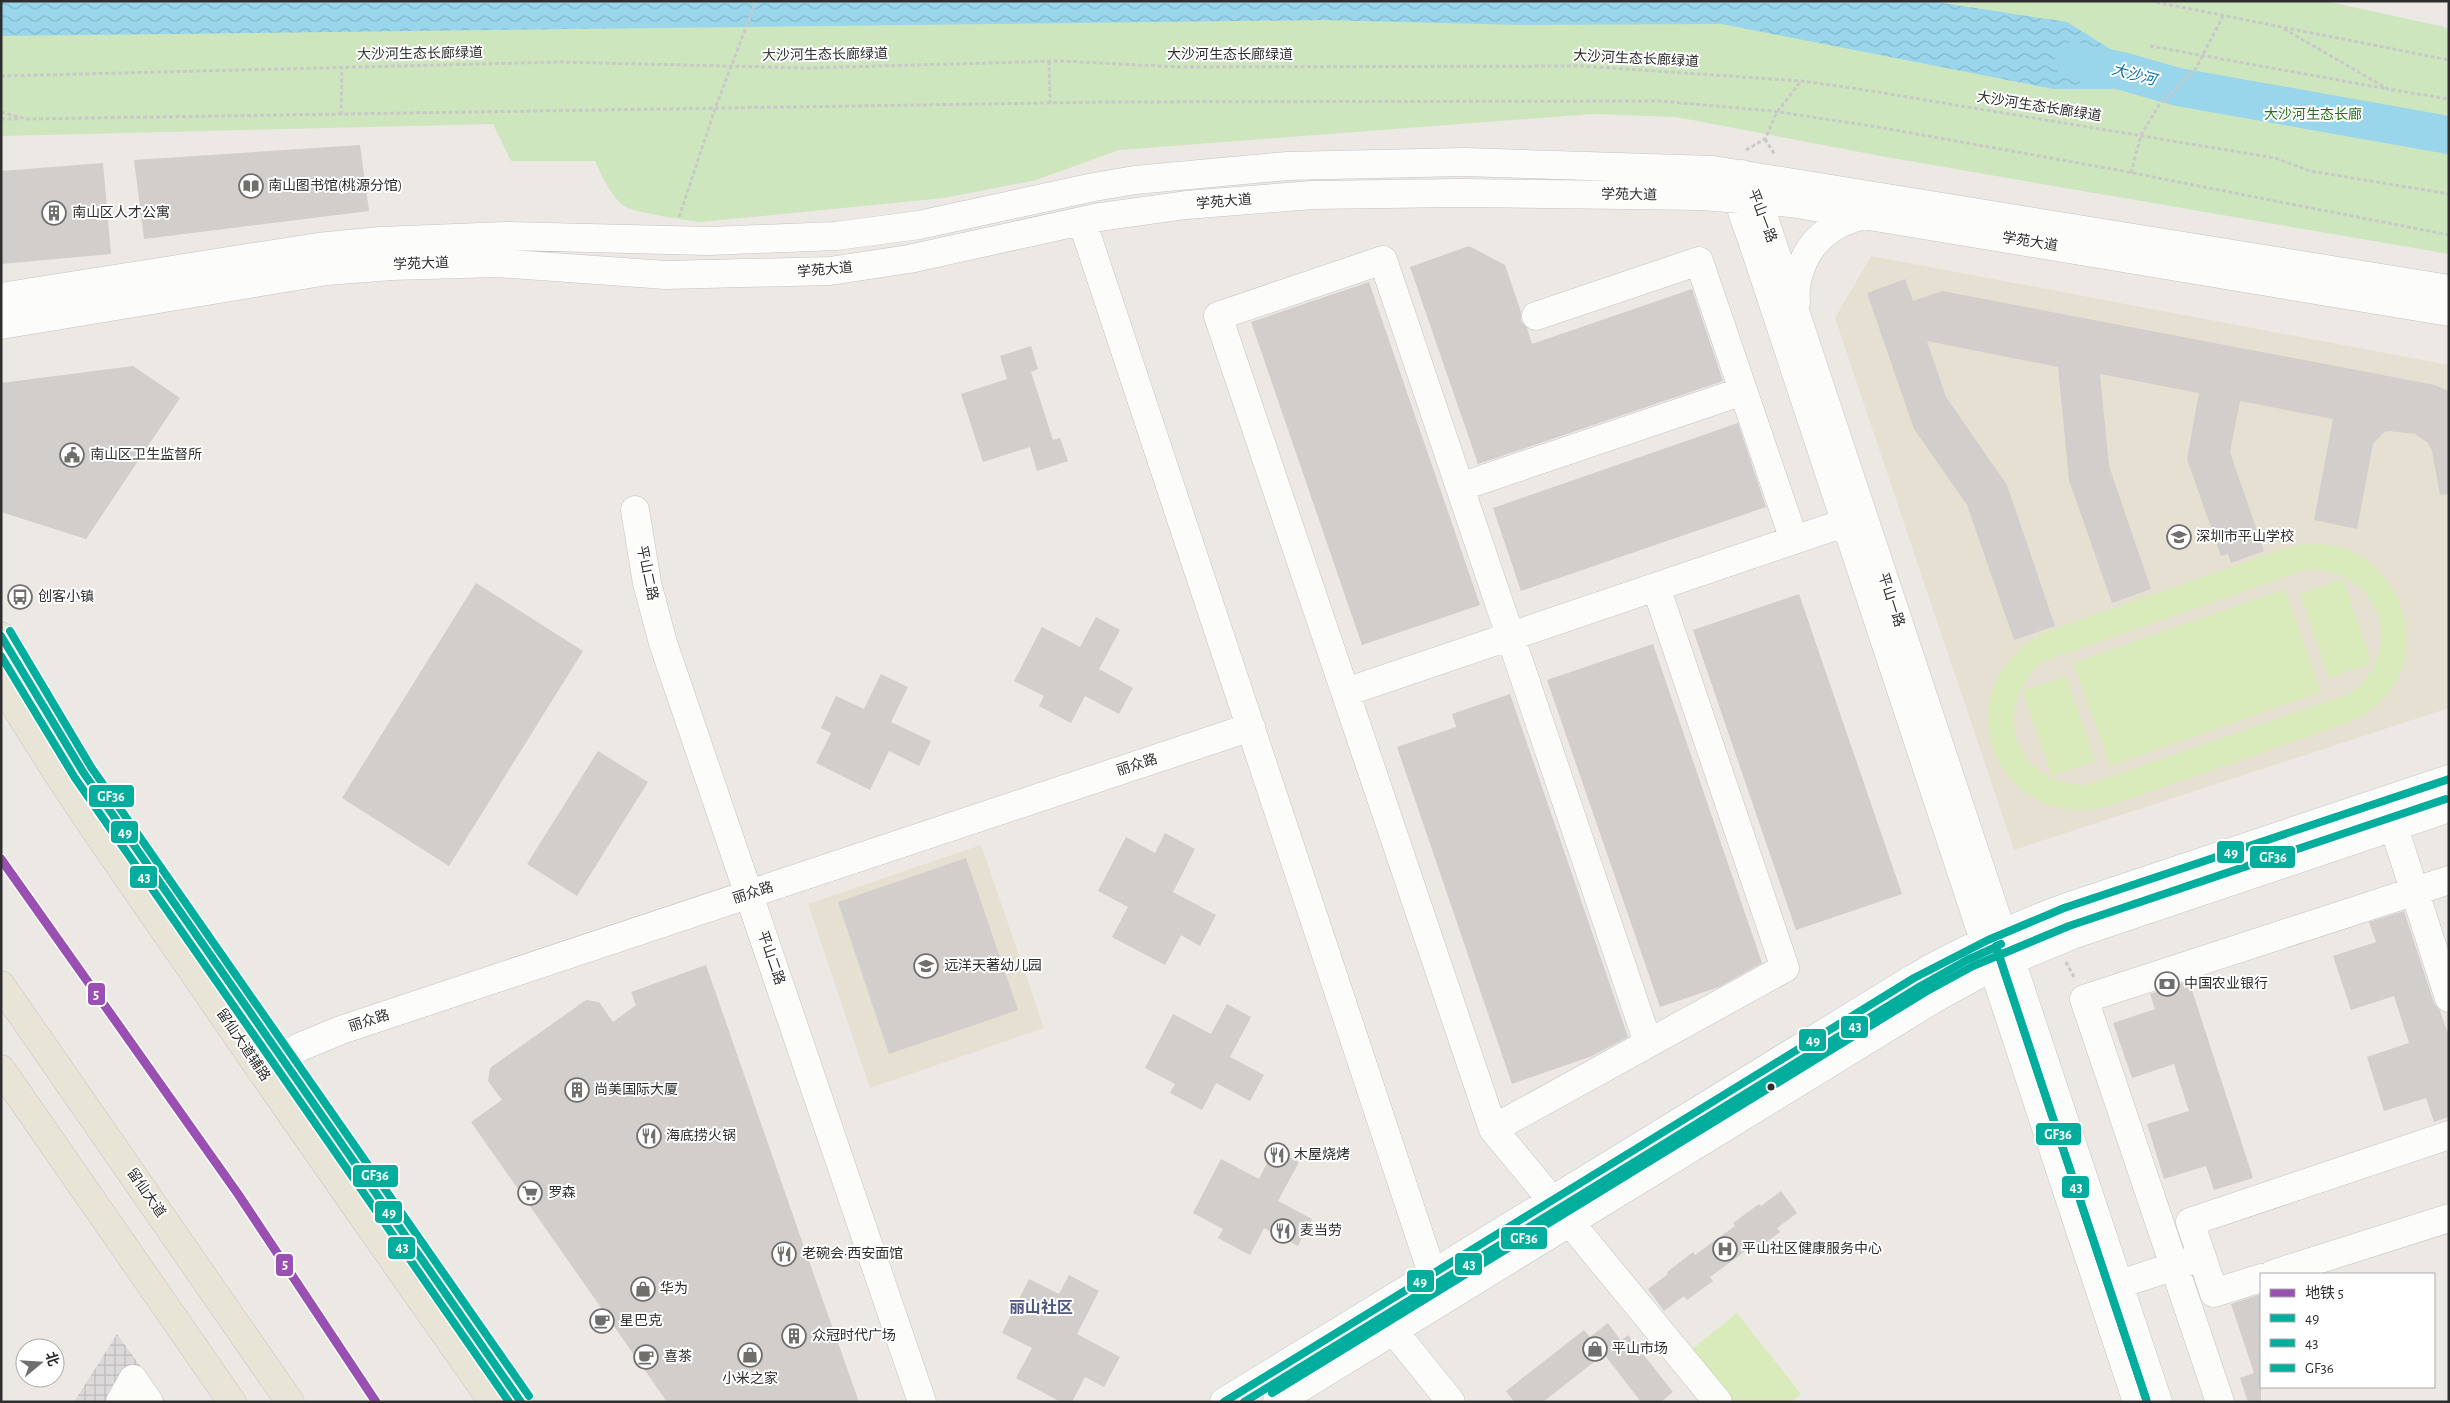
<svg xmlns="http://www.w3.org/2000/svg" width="2450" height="1403" font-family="'Alegreya Sans','Noto Sans SC',sans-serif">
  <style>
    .industrial { fill: url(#industrial-grid) }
    .education { fill: #e6e0d3 }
    .park { fill: #cee6be }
    .pitch { fill: #d9eabb; fill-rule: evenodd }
    .water { fill: url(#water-waves) }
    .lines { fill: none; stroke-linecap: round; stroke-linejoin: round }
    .river { stroke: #99d6ec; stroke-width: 38 }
    .building { fill: #d1cecb }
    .minor-casing { stroke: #c5c4c5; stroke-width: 29 }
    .major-casing { stroke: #c6c5c4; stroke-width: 29 }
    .path { stroke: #c9c9c8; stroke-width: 3; stroke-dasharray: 4 2.5; stroke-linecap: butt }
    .minor { stroke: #fcfcfb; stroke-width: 28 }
    .major { stroke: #e8e4d6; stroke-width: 28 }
    .bus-1-casing { stroke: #fff; stroke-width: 11 }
    .bus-2-casing { stroke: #fff; stroke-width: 11 }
    .bus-3-casing { stroke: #fff; stroke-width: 11 }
    .bus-1 { stroke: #01ad9c; stroke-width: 8 }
    .bus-2 { stroke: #01ad9c; stroke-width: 8 }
    .bus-3 { stroke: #01ad9c; stroke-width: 8 }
    .metro-1-casing { stroke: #fff; stroke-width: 12 }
    .metro-1 { stroke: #9950b2; stroke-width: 9 }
    .bus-dot { fill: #2e2e2e; stroke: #fff; stroke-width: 2 }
    .labels { text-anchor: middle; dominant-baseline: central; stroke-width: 4; stroke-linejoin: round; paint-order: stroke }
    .street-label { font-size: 14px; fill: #2e2e2e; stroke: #fff }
    .park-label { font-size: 14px; fill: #2c6e1b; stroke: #fff }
    .poi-label { font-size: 14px; fill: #2e2e2e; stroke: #fff; text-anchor: start }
    .water-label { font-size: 15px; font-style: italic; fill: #0d6fa3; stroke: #fff }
    .quarter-label { font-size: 16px; font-weight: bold; fill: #4d5680; stroke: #fff }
    .line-badge { stroke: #fff; stroke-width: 2 }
    .badge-label { font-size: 14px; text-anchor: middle; font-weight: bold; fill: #fff }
  </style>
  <defs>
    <pattern id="industrial-grid" width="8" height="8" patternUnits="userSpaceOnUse" patternTransform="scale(1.25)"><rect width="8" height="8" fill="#dcd9db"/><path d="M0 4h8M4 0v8" fill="none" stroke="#bdbbbc"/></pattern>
    <pattern id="water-waves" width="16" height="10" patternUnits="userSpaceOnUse" patternTransform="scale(1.25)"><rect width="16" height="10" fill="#99d6ec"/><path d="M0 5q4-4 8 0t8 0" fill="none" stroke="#84b8cb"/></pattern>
  </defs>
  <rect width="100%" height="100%" fill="#ece8e4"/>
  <!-- industrial -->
  <path class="industrial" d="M117,1334L166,1402H74Z"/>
  <!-- education -->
  <path class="education" d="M1871,256L2449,365V708L2014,850L1835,318Z
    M981,845L1044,1028L870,1088L808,904Z"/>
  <!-- park -->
  <path class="park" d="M1,1H2325L2449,28V254L1886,157L1676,117L1592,114L1119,150L1036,180L944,198L700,222C686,220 635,213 624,206C613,199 600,173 595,161H511L493,124L1,136Z"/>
  <!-- pitch -->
  <path class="pitch" d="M2305,544C2319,544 2333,544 2346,549C2406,572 2430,657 2379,703C2369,712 2359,717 2347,723L2109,806C1991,834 1938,684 2048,631L2286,548ZM2308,569C2380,570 2408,648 2351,693L2087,785C2014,786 1988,707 2044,661Z
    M2343,579L2372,663L2329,678L2300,594Z
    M2285,589L2321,692L2110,766L2073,663Z
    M2066,676L2095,761L2052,776L2022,691Z
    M1737,1313L1801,1394L1791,1402H1732L1691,1350Z"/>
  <!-- water -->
  <path class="water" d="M1,1H1930L2067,22L2125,58L2123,83L2112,89H2053L1722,24L1521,25L1322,20L1,36Z"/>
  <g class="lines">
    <!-- river -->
    <path class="river" d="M2074,61L2122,71L2178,87L2449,135"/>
  </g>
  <!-- building -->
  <path class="building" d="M360,145L369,211L144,239L134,160Z
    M103,163L111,254L1,264V171Z
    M1469,246L1505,265L1521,312V321L1527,328L1532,344L1692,289L1723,381L1478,464L1410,267Z
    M1905,279L1913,301L1942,291L2435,385L2449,391V494L2440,495L2432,451L2428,443L2415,434L2389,431L2383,433L2373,444L2357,529L2314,520L2333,419L2240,401L2230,452L2264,551L2231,563L2228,554L2221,556L2187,459L2199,393L2100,374L2109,466L2151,589L2112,603L2069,480L2058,367L1927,341L1946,397L2007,485L2055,626L2014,640L1967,505L1914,429L1867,293Z
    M1369,282L1480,605L1362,645L1251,322Z
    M1031,346L1038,369L1031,372L1053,440L1060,438L1068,461L1037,471L1030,447L983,462L961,394L1007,379L1000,356Z
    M133,366L180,398L86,539L1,512V383Z
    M1738,423L1766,507L1521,591L1493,508Z
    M476,583L583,651L449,866L342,798Z
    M1799,594L1902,894L1796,930L1693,630Z
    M1096,617L1120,630L1099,669L1133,688L1119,714L1085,696L1071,723L1039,706L1044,696L1014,681L1042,627L1080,647Z
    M1653,644L1762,963L1719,987L1660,1007L1547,680Z
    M881,674L908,687L891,722L931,741L919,766L889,751L870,790L816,763L831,733L821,728L836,696L864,709Z
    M1510,694L1628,1037L1592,1056L1512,1084L1397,747L1456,727L1452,714Z
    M598,751L648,782L577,896L527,864Z
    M1165,833L1195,849L1173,892L1216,915L1200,946L1181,935L1165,965L1112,937L1128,907L1098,891L1126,837L1155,853Z
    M966,858L1018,1010L889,1054L838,902Z
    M2404,911L2434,1003L2440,1011L2449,1036V1117L2434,1122L2426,1098L2384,1111L2367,1057L2409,1043L2394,996L2351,1010L2333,956L2376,942L2369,922Z
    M706,965L804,1247L859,1402H667L471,1122L502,1100L488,1081L490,1068L586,1000L599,1002L613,1022L636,1005L631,992Z
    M2189,981L2253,1178L2214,1190L2206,1166L2164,1179L2147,1124L2189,1111L2183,1093L2174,1064L2132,1078L2113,1023L2155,1009L2150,994Z
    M1227,1004L1251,1017L1230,1057L1264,1075L1250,1101L1216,1083L1202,1110L1170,1093L1175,1084L1145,1068L1173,1014L1211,1034Z
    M1274,1149L1299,1162L1278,1201L1312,1219L1298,1246L1264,1228L1250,1255L1218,1238L1223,1229L1193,1213L1221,1159L1259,1179Z
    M1781,1191L1797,1213L1777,1228L1780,1232L1754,1251L1751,1247L1710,1277L1713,1281L1687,1300L1684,1296L1664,1311L1648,1289L1668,1274L1667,1272L1693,1252L1695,1255L1735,1226L1733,1223L1759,1204L1761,1206Z
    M1069,1275L1099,1291L1077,1334L1120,1357L1104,1387L1085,1377L1072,1402H1061L1016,1378L1032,1348L1002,1333L1029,1279L1059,1294Z
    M2261,1294V1402H2248L2240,1378L2254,1373L2231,1304Z
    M1608,1323L1621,1341L1628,1335L1673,1392L1661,1402H1641L1604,1354L1543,1402H1514L1506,1391L1584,1330L1590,1337Z"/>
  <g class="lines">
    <!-- minor casing -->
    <g class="minor-casing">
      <path id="minor" d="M1082,221L1432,1273
        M1,297L318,247L380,241L506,236L709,241L836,236L919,225L1094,187L1135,180L1287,166L1464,162L1713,170L2449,289
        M1796,303C1793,274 1808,242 1834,227C1843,221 1853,218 1863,215
        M1536,316L1699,261L1794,540
        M1,325L327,271L392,266L497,263L666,275L830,271L909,259L1100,217L1186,205L1312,195L1460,193L1702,196L1791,203L2449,312
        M1460,487L1743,391
        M635,510L647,583L663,643L922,1402
        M1346,692L1862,517
        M2388,809L2449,998
        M1648,1043L1383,260L1218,316L1493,1129L1718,1402
        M261,1071L300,1047L341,1030L1251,727
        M1493,1129L1785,968L1656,587
        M2202,1257L2214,1293L2261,1278
        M2273,1274L2449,1218
        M2102,1290L2202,1257L2190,1222L2449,1135
        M1393,1330L1451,1402
        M120,1402L133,1379L149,1402
        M1224,1402L1914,978C1962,950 2012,928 2064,908L2449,779
        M1277,1402L1932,1000L1977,975L2072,935L2449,808
        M2137,1402L1753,243C1746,221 1732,196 1742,174L1758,200L2158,1402
        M2220,1402L2084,999L2449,880"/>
    </g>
    <!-- major casing -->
    <g class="major-casing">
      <path id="major" d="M1,636L83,772L521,1402
        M1,682C57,778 122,869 185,960C286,1108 390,1255 493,1402
        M1,985L290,1402
        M1,1069L232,1402"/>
    </g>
    <!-- path -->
    <path class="path" d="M2150,1L2449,60
      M2284,29L2388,89L2449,99
      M2150,46L2388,89
      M1049,61L1050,103
      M1,76L559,62L807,68L1061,61L1178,67L1583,66L1801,81L1859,89L2275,158L2310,171L2449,194
      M1,112L26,119L1108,102L1659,101L1772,111L1872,126L2123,171L2449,235
      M341,115L342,67
      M1,119H21
      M1765,139L1775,155
      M1746,150L1765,139L1777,112L1801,81
      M2131,173L2141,135L2159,105L2195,70L2223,16
      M679,217L715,109L756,1
      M2066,962L2075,979"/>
    <!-- minor -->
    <use href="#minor" class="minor"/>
    <!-- major -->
    <use href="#major" class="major"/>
    <!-- bus-1 casing -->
    <g class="bus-1-casing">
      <path id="bus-1" d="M1,636L83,772L521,1402
        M1224,1402L1914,978L1988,940L2064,908L2449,779"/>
    </g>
    <!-- bus-2 casing -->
    <g class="bus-2-casing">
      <path id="bus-2" d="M1,656L75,778L509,1402
        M1244,1402L1919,987L1967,960L1996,947L2147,1402"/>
    </g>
    <!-- bus-3 casing -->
    <g class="bus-3-casing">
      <path id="bus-3" d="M10,631L91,767L529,1396
        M2001,944L1996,946L2146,1399
        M1272,1393L1927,991L1973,966L2069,926L2446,799"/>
    </g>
    <!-- bus-1 -->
    <use href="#bus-1" class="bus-1"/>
    <!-- bus-2 -->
    <use href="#bus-2" class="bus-2"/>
    <!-- bus-3 -->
    <use href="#bus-3" class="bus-3"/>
    <!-- metro-1 casing -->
    <g class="metro-1-casing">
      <path id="metro-1" d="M1,859L238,1194L376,1402"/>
    </g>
    <!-- metro-1 -->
    <use href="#metro-1" class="metro-1"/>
  </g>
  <!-- icons -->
  <defs>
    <g id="library-ring" transform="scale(1.25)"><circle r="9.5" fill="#fff" stroke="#706f6e" stroke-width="1.5"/><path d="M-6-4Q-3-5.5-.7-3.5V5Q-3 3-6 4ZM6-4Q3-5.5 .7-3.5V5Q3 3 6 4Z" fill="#706f6e"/></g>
    <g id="building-ring" transform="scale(1.25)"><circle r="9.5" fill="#fff" stroke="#706f6e" stroke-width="1.5"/><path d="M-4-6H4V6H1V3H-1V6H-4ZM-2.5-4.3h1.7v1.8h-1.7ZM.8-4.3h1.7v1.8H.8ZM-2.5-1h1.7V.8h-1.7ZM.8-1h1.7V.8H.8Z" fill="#706f6e"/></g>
    <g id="civic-ring" transform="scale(1.25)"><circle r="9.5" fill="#fff" stroke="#706f6e" stroke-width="1.5"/><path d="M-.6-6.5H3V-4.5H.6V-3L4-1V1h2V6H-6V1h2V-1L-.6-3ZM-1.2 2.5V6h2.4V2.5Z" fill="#706f6e"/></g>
    <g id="school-ring" transform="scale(1.25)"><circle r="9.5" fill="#fff" stroke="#706f6e" stroke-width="1.5"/><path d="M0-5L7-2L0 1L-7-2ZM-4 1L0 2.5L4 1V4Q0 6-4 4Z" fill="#706f6e"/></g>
    <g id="bus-ring" transform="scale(1.25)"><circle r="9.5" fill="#fff" stroke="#706f6e" stroke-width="1.5"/><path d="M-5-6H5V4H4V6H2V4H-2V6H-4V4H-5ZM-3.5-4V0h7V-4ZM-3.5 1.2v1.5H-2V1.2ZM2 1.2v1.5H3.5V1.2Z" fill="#706f6e"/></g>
    <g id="bank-ring" transform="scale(1.25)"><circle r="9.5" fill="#fff" stroke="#706f6e" stroke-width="1.5"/><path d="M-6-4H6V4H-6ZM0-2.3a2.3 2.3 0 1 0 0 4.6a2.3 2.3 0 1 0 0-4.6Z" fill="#706f6e"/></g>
    <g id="restaurant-ring" transform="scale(1.25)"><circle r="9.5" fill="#fff" stroke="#706f6e" stroke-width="1.5"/><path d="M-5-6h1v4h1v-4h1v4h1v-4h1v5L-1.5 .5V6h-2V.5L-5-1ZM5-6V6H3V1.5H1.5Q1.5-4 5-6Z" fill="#706f6e"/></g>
    <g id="supermarket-ring" transform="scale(1.25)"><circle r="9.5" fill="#fff" stroke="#706f6e" stroke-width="1.5"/><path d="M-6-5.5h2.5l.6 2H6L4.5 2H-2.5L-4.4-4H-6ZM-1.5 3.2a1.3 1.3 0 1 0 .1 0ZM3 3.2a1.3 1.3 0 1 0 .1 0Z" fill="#706f6e"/></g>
    <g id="hospital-ring" transform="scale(1.25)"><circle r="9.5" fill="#fff" stroke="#706f6e" stroke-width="1.5"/><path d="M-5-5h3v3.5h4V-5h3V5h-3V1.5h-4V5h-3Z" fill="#706f6e"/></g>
    <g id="shop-ring" transform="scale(1.25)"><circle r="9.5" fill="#fff" stroke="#706f6e" stroke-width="1.5"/><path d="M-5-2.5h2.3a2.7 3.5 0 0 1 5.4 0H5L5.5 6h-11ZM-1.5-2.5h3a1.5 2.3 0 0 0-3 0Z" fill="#706f6e"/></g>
    <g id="cafe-ring" transform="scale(1.25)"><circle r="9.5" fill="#fff" stroke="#706f6e" stroke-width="1.5"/><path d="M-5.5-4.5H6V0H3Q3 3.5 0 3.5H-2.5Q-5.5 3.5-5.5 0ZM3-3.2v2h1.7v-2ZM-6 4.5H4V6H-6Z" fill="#706f6e"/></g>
  </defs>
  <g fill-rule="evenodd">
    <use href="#library-ring" x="251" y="186"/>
    <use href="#building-ring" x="54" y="213"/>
    <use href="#civic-ring" x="72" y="455"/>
    <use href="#school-ring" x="2179" y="537"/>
    <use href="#bus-ring" x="20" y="597"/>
    <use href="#school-ring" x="926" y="966"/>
    <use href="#bank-ring" x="2167" y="984"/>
    <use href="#building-ring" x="577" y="1090"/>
    <use href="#restaurant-ring" x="649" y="1136"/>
    <use href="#restaurant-ring" x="1277" y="1155"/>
    <use href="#supermarket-ring" x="530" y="1193"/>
    <use href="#restaurant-ring" x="1283" y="1231"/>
    <use href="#hospital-ring" x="1725" y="1249"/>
    <use href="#restaurant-ring" x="784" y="1254"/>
    <use href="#shop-ring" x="643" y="1289"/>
    <use href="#cafe-ring" x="602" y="1321"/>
    <use href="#building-ring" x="794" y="1336"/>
    <use href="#shop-ring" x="1595" y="1349"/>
    <use href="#shop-ring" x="750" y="1355"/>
    <use href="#cafe-ring" x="646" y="1357"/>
  </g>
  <!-- markers -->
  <circle class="bus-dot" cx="1771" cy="1087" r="4.5"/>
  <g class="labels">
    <!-- street labels -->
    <g class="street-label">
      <text transform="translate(420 54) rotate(-1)">大沙河生态长廊绿道</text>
      <text transform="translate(825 55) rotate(-1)">大沙河生态长廊绿道</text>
      <text x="1230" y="55">大沙河生态长廊绿道</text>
      <text transform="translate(1636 59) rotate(3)">大沙河生态长廊绿道</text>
      <text transform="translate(2039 107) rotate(9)">大沙河生态长廊绿道</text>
      <text transform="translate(1629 195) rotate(1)">学苑大道</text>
      <text transform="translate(1224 202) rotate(-5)">学苑大道</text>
      <text transform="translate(1762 216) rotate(69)">平山一路</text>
      <text transform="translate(2030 242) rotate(9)">学苑大道</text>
      <text transform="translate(421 264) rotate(-2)">学苑大道</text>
      <text transform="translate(825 270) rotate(-5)">学苑大道</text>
      <text transform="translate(647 573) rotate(78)">平山二路</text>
      <text transform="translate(1891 600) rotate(72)">平山一路</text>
      <text transform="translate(1137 765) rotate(-18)">丽众路</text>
      <text transform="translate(753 893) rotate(-18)">丽众路</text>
      <text transform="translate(771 958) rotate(71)">平山二路</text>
      <text transform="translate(369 1021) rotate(-18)">丽众路</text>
      <text transform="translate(243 1045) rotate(56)">留仙大道辅路</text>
      <text transform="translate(146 1193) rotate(55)">留仙大道</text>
    </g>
    <!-- park labels -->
    <g class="park-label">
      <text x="2313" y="115">大沙河生态长廊</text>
    </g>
    <!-- poi labels -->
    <g class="poi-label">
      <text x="268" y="186">南山图书馆(桃源分馆)</text>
      <text x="72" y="213">南山区人才公寓</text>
      <text x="90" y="455">南山区卫生监督所</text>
      <text x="2196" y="537">深圳市平山学校</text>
      <text x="38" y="597">创客小镇</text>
      <text x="944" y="966">远洋天著幼儿园</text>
      <text x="2184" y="984">中国农业银行</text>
      <text x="594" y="1090">尚美国际大厦</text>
      <text x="666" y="1136">海底捞火锅</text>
      <text x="1294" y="1155">木屋烧烤</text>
      <text x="548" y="1193">罗森</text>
      <text x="1300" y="1231">麦当劳</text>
      <text x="1742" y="1249">平山社区健康服务中心</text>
      <text x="802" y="1254">老碗会·西安面馆</text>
      <text x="660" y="1289">华为</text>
      <text x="620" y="1321">星巴克</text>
      <text x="812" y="1336">众冠时代广场</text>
      <text x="1612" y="1349">平山市场</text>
      <text x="664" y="1357">喜茶</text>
      <text x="750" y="1379" text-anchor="middle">小米之家</text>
    </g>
    <!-- water labels -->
    <g class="water-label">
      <text transform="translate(2134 75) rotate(15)">大沙河</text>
    </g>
    <!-- quarter labels -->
    <g class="quarter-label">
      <text x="1041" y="1308">丽山社区</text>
    </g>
  </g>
  <g class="line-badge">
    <rect x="88" y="784" width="47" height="24" rx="5" fill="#01ad9c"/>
    <rect x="110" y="820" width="29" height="24" rx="5" fill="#01ad9c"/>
    <rect x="2216" y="840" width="29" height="24" rx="5" fill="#01ad9c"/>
    <rect x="2249" y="845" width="47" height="24" rx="5" fill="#01ad9c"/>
    <rect x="129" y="865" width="29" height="24" rx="5" fill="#01ad9c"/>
    <rect x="87" y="982" width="19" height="24" rx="5" fill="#9950b2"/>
    <rect x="1840" y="1015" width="29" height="24" rx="5" fill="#01ad9c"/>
    <rect x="1798" y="1028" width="29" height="24" rx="5" fill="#01ad9c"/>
    <rect x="2035" y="1122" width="47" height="24" rx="5" fill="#01ad9c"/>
    <rect x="352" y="1164" width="47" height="24" rx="5" fill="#01ad9c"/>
    <rect x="2061" y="1175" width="29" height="24" rx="5" fill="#01ad9c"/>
    <rect x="374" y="1200" width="29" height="24" rx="5" fill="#01ad9c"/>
    <rect x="1500" y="1226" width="48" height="24" rx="5" fill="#01ad9c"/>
    <rect x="387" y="1236" width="29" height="24" rx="5" fill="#01ad9c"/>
    <rect x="1454" y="1252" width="29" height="24" rx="5" fill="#01ad9c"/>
    <rect x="275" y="1253" width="19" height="24" rx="5" fill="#9950b2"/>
    <rect x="1406" y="1269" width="29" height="24" rx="5" fill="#01ad9c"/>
  </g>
  <g class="badge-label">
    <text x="111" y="801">GF36</text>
    <text x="125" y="837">49</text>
    <text x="2231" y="857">49</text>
    <text x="2273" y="862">GF36</text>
    <text x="144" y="882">43</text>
    <text x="96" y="999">5</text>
    <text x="1855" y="1031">43</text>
    <text x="1813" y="1045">49</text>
    <text x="2058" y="1139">GF36</text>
    <text x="375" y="1180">GF36</text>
    <text x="2076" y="1192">43</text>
    <text x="389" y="1217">49</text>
    <text x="1524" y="1243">GF36</text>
    <text x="402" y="1252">43</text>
    <text x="1469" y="1269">43</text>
    <text x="285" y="1269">5</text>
    <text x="1420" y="1286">49</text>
  </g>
  <!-- border -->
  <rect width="2450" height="1403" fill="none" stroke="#2e2e2e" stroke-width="5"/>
  <!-- legend -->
  <rect x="2260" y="1273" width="175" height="115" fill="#ffffff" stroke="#ababab"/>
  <rect x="2270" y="1289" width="25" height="8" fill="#9950b2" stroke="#ababab"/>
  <text x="2305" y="1298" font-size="15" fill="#2e2e2e">地铁 5</text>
  <rect x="2270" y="1314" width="25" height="8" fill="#01ad9c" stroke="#ababab"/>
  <text x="2305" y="1323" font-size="15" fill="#2e2e2e">49</text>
  <rect x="2270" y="1339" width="25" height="8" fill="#01ad9c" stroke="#ababab"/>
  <text x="2305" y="1348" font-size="15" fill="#2e2e2e">43</text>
  <rect x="2270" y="1364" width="25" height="8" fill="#01ad9c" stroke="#ababab"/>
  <text x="2305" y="1373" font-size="15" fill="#2e2e2e">GF36</text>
  <!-- north arrow -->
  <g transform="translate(40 1363) rotate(72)"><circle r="24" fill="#ffffff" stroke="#ababab"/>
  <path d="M0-4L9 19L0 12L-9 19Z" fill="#706f6e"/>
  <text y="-8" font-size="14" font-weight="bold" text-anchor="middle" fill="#2e2e2e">北</text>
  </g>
</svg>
